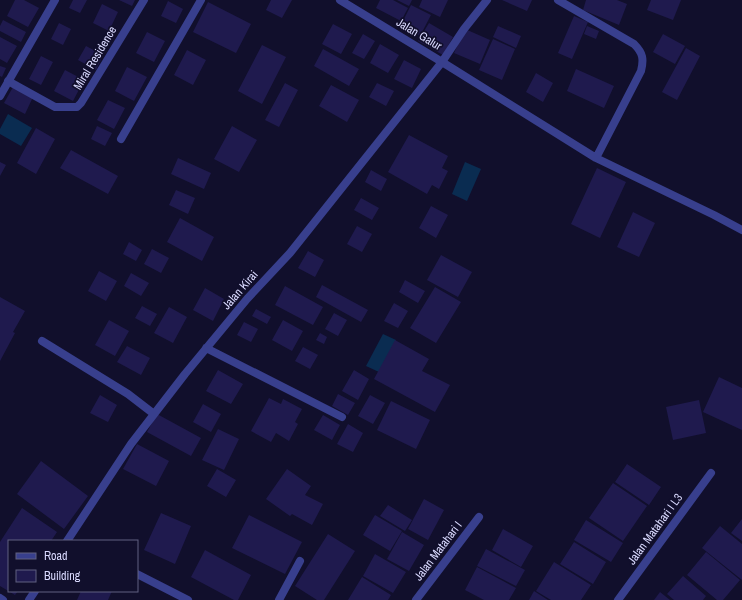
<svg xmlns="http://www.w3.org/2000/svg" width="742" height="600" font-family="'Archivo Narrow',sans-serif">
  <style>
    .water { fill: #0a2c51 }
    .building { fill: #1f1a4e }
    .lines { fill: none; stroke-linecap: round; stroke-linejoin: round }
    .minor { stroke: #383f8d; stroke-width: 8 }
    .labels { text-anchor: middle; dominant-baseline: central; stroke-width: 3.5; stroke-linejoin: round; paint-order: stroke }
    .street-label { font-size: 12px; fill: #dadaff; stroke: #110f2c }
  </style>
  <rect width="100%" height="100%" fill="#110f2c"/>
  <!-- water -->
  <path class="water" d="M8,114L32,128L21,146L0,134V129Z
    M465,162L481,169L467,201L452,194Z
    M383,334L396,340L379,372L366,366Z"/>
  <!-- building -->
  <path class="building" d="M15,0H24L39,8L28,27L7,16Z
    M73,0H87L80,13L69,8Z
    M119,0H135L132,6Z
    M271,0H292L282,18L266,10Z
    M380,0H393L408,8L401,21L376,8Z
    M397,0H412L409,6Z
    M422,0H448L440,17L419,7Z
    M502,0H532L527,11Z
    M586,0H617L627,4L619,25L583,10Z
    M651,0H681L673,20L647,10Z
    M168,1L183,9L176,23L161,16Z
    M208,2L251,24L236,53L193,32Z
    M102,4L118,12L109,31L93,23Z
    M411,5L431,15L420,36L400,27Z
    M574,16L588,22L572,59L558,53Z
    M3,20L26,32L21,42L0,31V26Z
    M59,23L71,29L63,45L51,39Z
    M429,23L453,37L443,55L418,41Z
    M333,24L352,34L341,54L322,44Z
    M498,26L521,36L516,48L493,37Z
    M587,26L599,31L596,39L584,34Z
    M465,29L490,40L480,64L454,53Z
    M147,32L165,41L154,62L136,53Z
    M363,34L375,41L364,59L352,53Z
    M663,34L685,46L675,64L653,52Z
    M0,37L17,46L7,63L0,59Z
    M493,39L515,49L502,80L479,70Z
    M380,44L399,55L388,73L370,63Z
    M262,45L286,57L262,104L238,91Z
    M86,46L103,55L96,70L78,60Z
    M686,48L700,56L677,100L662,92Z
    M323,49L359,69L349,86L314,66Z
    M187,50L206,60L193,85L174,75Z
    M41,56L53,62L41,85L29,79Z
    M404,60L421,69L412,88L394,79Z
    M0,66L6,68L2,77L0,76Z
    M127,67L147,77L134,101L115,91Z
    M576,69L614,86L604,108L567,91Z
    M65,70L84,80L73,101L54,91Z
    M536,73L553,83L543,102L526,92Z
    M285,83L298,90L279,127L265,120Z
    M377,83L394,91L386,106L369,97Z
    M331,85L359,100L347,122L319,106Z
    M13,87L33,97L25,114L4,103Z
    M108,100L125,108L114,129L97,120Z
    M97,126L112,133L105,146L91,139Z
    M232,126L257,140L239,172L214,159Z
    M36,128L55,139L36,174L17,163Z
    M409,135L448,156L442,168L448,171L439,189L432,185L427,194L388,172Z
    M71,150L118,176L108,194L60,168Z
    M178,158L211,173L204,189L171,174Z
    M0,162L6,165L0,176Z
    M597,168L626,182L600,238L571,224Z
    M371,170L387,179L381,191L365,182Z
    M176,190L195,198L188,214L169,205Z
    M361,198L379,208L372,220L354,210Z
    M431,206L448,215L436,238L419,228Z
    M633,212L655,223L639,257L617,247Z
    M180,218L214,237L202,261L167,242Z
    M357,226L372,234L362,252L347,244Z
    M129,242L142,250L136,261L123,254Z
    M152,249L169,258L161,273L144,264Z
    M308,251L324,260L315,277L298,268Z
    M441,255L472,272L458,297L427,280Z
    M99,271L117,281L106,301L88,291Z
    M131,273L149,283L141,296L124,286Z
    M405,280L425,291L418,303L399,292Z
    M322,285L368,310L361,322L316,297Z
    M285,286L323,307L313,325L275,305Z
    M435,287L461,302L436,343L410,328Z
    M205,288L224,299L213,321L193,310Z
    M0,297L25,311L13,332L15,333L0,361Z
    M394,303L408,311L398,328L384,321Z
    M142,306L157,314L150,326L135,318Z
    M169,307L187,317L173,343L154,333Z
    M256,309L271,317L267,324L252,316Z
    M334,313L347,320L338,336L325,329Z
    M109,320L129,331L115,356L95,345Z
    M283,320L303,331L292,351L272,340Z
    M244,322L258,329L251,342L237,335Z
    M320,333L327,337L324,344L316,340Z
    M395,340L429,359L422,371L450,385L435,412L374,379Z
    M127,346L150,358L141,375L117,362Z
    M303,347L318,355L310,369L295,361Z
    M218,370L243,384L231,404L206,391Z
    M354,370L369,379L358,400L342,391Z
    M719,377L742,388V430L703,412Z
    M338,394L355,403L348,415L332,406Z
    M100,395L117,405L108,422L90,413Z
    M370,395L385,403L373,424L358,416Z
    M269,398L281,404L283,399L302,409L295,422L298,424L289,441L276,433L271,442L251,431Z
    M699,400L706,433L673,440L666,407Z
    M391,401L430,420L416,449L377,430Z
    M203,404L221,414L211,432L193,422Z
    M157,414L201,438L191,456L147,432Z
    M323,415L340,425L332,440L314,430Z
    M348,424L363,433L353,452L337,444Z
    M218,429L239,439L224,470L202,460Z
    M137,444L169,461L156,486L123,469Z
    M41,461L88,496L64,529L17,494Z
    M627,464L661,487L649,505L615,482Z
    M217,469L236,480L226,497L207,486Z
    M287,469L311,486L305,495L323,504L312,525L292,514L290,516L266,499Z
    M613,483L647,506L623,541L589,518Z
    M424,499L444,510L428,540L408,529Z
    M388,505L412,520L405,531L380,516Z
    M22,508L57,532L51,541H9V591H18L15,595L0,586V542Z
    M161,513L191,526L175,564L144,550Z
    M249,515L302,542L285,574L232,548Z
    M375,515L402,531L390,551L363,535Z
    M742,519V541L731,533Z
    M586,520L623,543L611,562L574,540Z
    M720,526L742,544V580L702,548Z
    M503,529L533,546L521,567L492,550Z
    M402,532L424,545L409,571L387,559Z
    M328,534L355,551L324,600H317L295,586Z
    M574,542L606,562L593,584L560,564Z
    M486,549L525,570L516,586L477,566Z
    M205,550L251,575L238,600H234L191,577Z
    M706,552L740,580L723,600H717L687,575Z
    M375,554L406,572L393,593L363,576Z
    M554,562L591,585L581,600H551L536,591Z
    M477,567L516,588L509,600H484L465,590Z
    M683,576L706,596L703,600H674L667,594Z
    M362,577L391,595L388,600H348Z
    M81,591H112L108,600H77Z
    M534,591L548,600H529Z
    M660,592L670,600H654Z"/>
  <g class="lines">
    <!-- minor -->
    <path class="minor" d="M340,0L442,62L596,158L714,215L742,230
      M558,0L634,44C643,53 644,59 641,71L596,158
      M8,81L55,107H77L81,103L144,0
      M0,96L55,0
      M121,139L201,0
      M42,341L128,394L154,414
      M206,348L342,417
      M67,541L131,444L185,374L247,299L290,253L442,62L464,29L487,0
      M137,574L188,600
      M0,598L3,600
      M29,600L35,591
      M279,600L300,561
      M416,600L479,517
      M618,600L711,473"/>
  </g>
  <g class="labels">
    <!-- street labels -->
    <g class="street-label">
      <text transform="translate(419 34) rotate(31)">Jalan Galur</text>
      <text transform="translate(95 58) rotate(-59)">Miral Residence</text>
      <text transform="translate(240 290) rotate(-49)">Jalan Kirai</text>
      <text transform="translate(655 529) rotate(-54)">Jalan Matahari I L3</text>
      <text transform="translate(438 551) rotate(-53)">Jalan Matahari I</text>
    </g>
  </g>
  <!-- legend -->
  <rect x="8" y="540" width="130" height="52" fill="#110f2c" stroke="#616080"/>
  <rect x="16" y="553" width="20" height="6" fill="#383f8d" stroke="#616080"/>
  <text x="44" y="560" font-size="12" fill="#dadaff">Road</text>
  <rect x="16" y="570" width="20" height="12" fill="#1f1a4e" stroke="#616080"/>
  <text x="44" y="580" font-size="12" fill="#dadaff">Building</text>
</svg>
